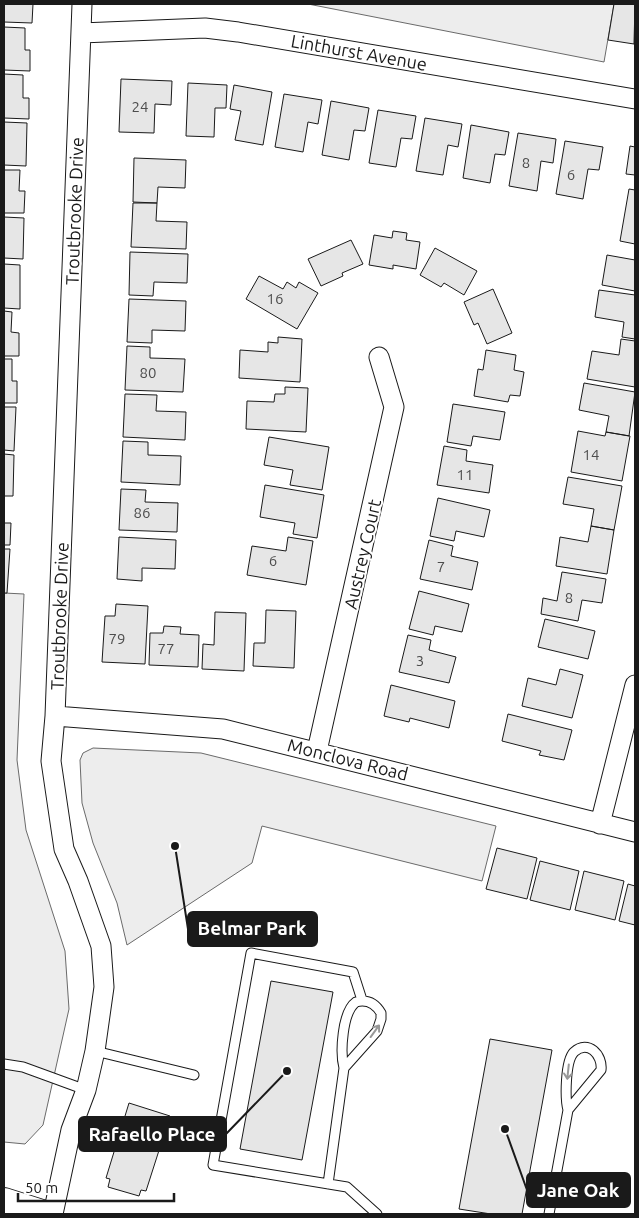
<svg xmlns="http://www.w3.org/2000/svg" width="639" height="1218" font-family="Ubuntu,sans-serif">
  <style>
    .built { fill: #ededed; stroke: #6a6a6a }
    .building { fill: #e6e6e6; stroke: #1a1a1a }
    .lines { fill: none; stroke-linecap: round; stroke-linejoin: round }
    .service-casing { stroke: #1a1a1a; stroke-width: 11 }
    .minor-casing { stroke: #1a1a1a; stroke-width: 21 }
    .secondary-casing { stroke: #1a1a1a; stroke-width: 28 }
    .service { stroke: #fff; stroke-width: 9 }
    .minor { stroke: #fff; stroke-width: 19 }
    .secondary { stroke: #fff; stroke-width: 26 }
    .oneway { stroke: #989898 }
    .labels { text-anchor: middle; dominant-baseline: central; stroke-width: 4; stroke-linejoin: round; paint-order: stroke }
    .number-label { font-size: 15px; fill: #4d4d4d }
    .street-label { font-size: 18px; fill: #1a1a1a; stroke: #fff }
    .leader { fill: none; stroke: #1a1a1a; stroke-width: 2 }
    .callout-dot { fill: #1a1a1a; stroke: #fff; stroke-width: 2 }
    .callout { fill: #1a1a1a; stroke: #1a1a1a; stroke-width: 2 }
    .callout-label { font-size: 19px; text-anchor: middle; font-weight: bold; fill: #fff }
  </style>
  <rect width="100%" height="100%" fill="#fff"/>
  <!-- built -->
  <path class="built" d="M308,4H614L604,62Z
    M4,593L24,594L17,760L26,830L65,951L69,1009L43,1125L25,1144L4,1142Z
    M93,748L201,753L496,826L482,881L262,826L252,863L127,945L117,903L93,843L82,803L80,760L83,753Z"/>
  <!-- building -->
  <path class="building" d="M4,4H33L32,23L4,22Z
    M614,4H635L634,44L608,40Z
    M4,27L25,28V50H30V71L4,70Z
    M4,74L23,75V98H29V119L4,118Z
    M121,79L172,81L171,105L155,104L154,133L119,132Z
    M188,83L227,85L226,108H215L214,137L186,136Z
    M234,85L272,92L263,145L235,140L241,111L230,109Z
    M284,94L322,100L318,124L308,122L303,152L275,147Z
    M331,101L369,108L365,131L354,130L349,160L322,155Z
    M378,110L416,116L412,139L401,138L396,167L369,163Z
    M425,118L462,124L458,147L448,145L443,175L416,171Z
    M4,122L27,123L26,166L4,165Z
    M471,125L509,132L505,155L495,154L490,183L463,178Z
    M518,133L556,139L553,163L541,161L537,191L509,186Z
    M565,141L603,147L599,170L588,169L583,199L556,194Z
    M630,146L635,147V175L626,174Z
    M134,158L186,160L185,188L158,187L157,203L133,202Z
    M4,170H20L19,191H25L24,213H4Z
    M629,189L635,190V244L620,241Z
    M133,203H157L156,221L187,222L186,249L131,247Z
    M4,217L24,218L23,259L4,258Z
    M393,231L407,233L406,240L420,242L416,269L393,265V269L369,265L374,235L392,238Z
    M351,240L363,264L342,273L343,276L321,286L308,259Z
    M435,248L477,271L464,295L444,283L441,287L420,275Z
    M130,252L188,254L187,283L154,282L153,296L129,295Z
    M607,255L635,260V291L602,285Z
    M4,264L20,265V309L4,308Z
    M259,276L283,289L287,282L296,288L299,282L318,293L297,329L246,299Z
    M493,289L512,333L487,344L478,323L474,325L464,302Z
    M599,290L635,295V339L622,337L624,322L595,317Z
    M129,299L186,301L185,331L152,330V343L127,342Z
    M4,311L12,312L11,332L19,333V356H4Z
    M278,337L302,339L300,382L239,378L240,350L268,352V342L278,343Z
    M621,339L635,341V387L587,379L592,351L619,355Z
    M127,346L150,347V358L185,359L183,392L125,390Z
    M486,350L516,355L514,370L524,372L520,396L510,395L508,402L474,396L478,369L483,370Z
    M4,359H12V381H17V403H4Z
    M584,383L635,392L629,436L606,432L609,416L579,410Z
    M285,387L308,388L306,432L246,429L247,401L274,402L275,394H285Z
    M125,394L157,395L156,411L186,412L185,440L123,437Z
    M453,404L505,412L500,440L473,436L471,446L447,442Z
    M4,407H16L14,451L4,450Z
    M578,431L605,436L606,432L630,436L622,481L571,472Z
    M269,437L329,447L322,490L290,485L293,470L264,465Z
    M123,441L148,442V455L181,456L180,485L121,482Z
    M444,446L467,450L466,461L493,465L489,493L437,485Z
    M4,454L14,455L13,496H4Z
    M568,477L622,486L614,530L591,526L594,509L563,504Z
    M265,485L324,495L317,538L293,534L295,523L260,517Z
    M121,489L146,490L145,502L178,503L177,532L119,530Z
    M438,498L490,510L484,537L456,531L454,541L430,536Z
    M4,523H11L10,545H4Z
    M591,526L614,530L607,574L556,566L560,537L588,542Z
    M119,537L176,540L175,569L142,568V581L117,579Z
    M288,537L313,541L306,585L247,575L252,546L286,551Z
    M429,540L453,546L451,556L478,562L472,590L420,579Z
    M4,549H10L7,593H4Z
    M562,572L606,579L602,603L582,600L578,621L541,614L543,598L557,601Z
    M419,591L469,604L462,632L435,626L433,635L409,629Z
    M116,604L148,606L145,664L102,662L105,616H115Z
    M266,610L296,611L294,668L253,666L254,643H265Z
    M215,612L246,613L244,671L202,669L203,644L214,645Z
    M545,619L595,631L588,659L538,647Z
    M164,626L181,627L180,634L199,635L198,667L149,665L150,633H163Z
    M408,635L431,640L429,650L456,657L449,683L399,672Z
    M560,669L583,675L572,718L522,706L528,678L556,685Z
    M391,685L455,701L449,728L410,718L409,722L384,716Z
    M508,714L572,730L564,760L539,755L541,751L502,741Z
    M497,848L537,858L527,899L486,889Z
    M540,861L579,871L570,910L530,900Z
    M584,871L624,881L615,920L575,910Z
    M628,884L635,886V925L619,921Z
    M271,981L333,992L302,1160L240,1149Z
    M490,1039L552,1050L522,1214H491L459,1209Z
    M129,1103L170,1116L146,1191L141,1190L139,1196L108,1187L110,1179L106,1178Z"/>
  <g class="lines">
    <!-- service casing -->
    <g class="service-casing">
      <path id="service" d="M362,1000L353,972L251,953L213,1165L347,1187L377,1214
        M95,1051L194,1075
        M4,1064L23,1067L86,1090
        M328,1184L344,1068C340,1053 342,1012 356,1002C367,999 375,1003 381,1013V1019L377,1031L344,1068
        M549,1214L568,1110C565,1099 565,1061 574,1052C588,1039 603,1055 601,1070L568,1110"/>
    </g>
    <!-- minor casing -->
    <g class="minor-casing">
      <path id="minor" d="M81,33L205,28L238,32L635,99
        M55,716L223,729L635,832
        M317,751L394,407L379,357
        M600,824L635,685
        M53,1214L71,1130L86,1090L95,1051L104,987L101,946L78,881L64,849L51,761L55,716L82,4"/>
    </g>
    <!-- secondary casing -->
    <g class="secondary-casing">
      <path id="secondary" d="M4,1201L45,1214"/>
    </g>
    <!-- service -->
    <use href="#service" class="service"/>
    <!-- minor -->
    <use href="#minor" class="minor"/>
    <!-- secondary -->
    <use href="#secondary" class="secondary"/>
  </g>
  <!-- one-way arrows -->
  <defs><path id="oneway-shaft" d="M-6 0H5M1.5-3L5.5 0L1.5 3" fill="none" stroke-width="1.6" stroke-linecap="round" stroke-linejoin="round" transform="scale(1.25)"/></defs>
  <g class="oneway">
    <use href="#oneway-shaft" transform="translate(375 1031) rotate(-54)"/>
    <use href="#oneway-shaft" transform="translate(568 1072) rotate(96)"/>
  </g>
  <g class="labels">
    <!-- number labels -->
    <g class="number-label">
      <text x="140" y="106">24</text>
      <text x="526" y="162">8</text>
      <text x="571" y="174">6</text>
      <text x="275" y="298">16</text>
      <text x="148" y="372">80</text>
      <text x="591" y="454">14</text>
      <text x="465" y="474">11</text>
      <text x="142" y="512">86</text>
      <text x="273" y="560">6</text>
      <text x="441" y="566">7</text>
      <text x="569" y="597">8</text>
      <text x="117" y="638">79</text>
      <text x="166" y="648">77</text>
      <text x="420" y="660">3</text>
    </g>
    <!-- street labels -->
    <g class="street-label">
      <text transform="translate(359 52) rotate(10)">Linthurst Avenue</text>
      <text transform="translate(74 211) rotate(-88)">Troutbrooke Drive</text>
      <text transform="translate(362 554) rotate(-77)">Austrey Court</text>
      <text transform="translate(59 616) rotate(-88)">Troutbrooke Drive</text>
      <text transform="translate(348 759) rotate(14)">Monclova Road</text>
    </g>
  </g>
  <!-- callouts -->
  <path class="leader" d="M175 846L188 929M287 1071L226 1134M505 1129L527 1190"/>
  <g class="callout-dot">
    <circle cx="175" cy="846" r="5"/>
    <circle cx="287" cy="1071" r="5"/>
    <circle cx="505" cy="1129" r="5"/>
  </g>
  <g class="callout">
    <rect x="188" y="912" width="129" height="34" rx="5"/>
    <rect x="79" y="1117" width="147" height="34" rx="5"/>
    <rect x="527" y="1173" width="103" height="34" rx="5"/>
  </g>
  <g class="callout-label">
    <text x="252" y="935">Belmar Park</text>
    <text x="152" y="1141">Rafaello Place</text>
    <text x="578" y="1197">Jane Oak</text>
  </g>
  <!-- border -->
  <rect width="639" height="1218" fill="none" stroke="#1a1a1a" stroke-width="10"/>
  <!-- scale -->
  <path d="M18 1193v8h156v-8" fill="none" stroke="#1a1a1a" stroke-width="2.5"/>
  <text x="25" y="1193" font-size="15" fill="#1a1a1a" stroke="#ffffff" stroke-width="4" paint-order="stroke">50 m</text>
</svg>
